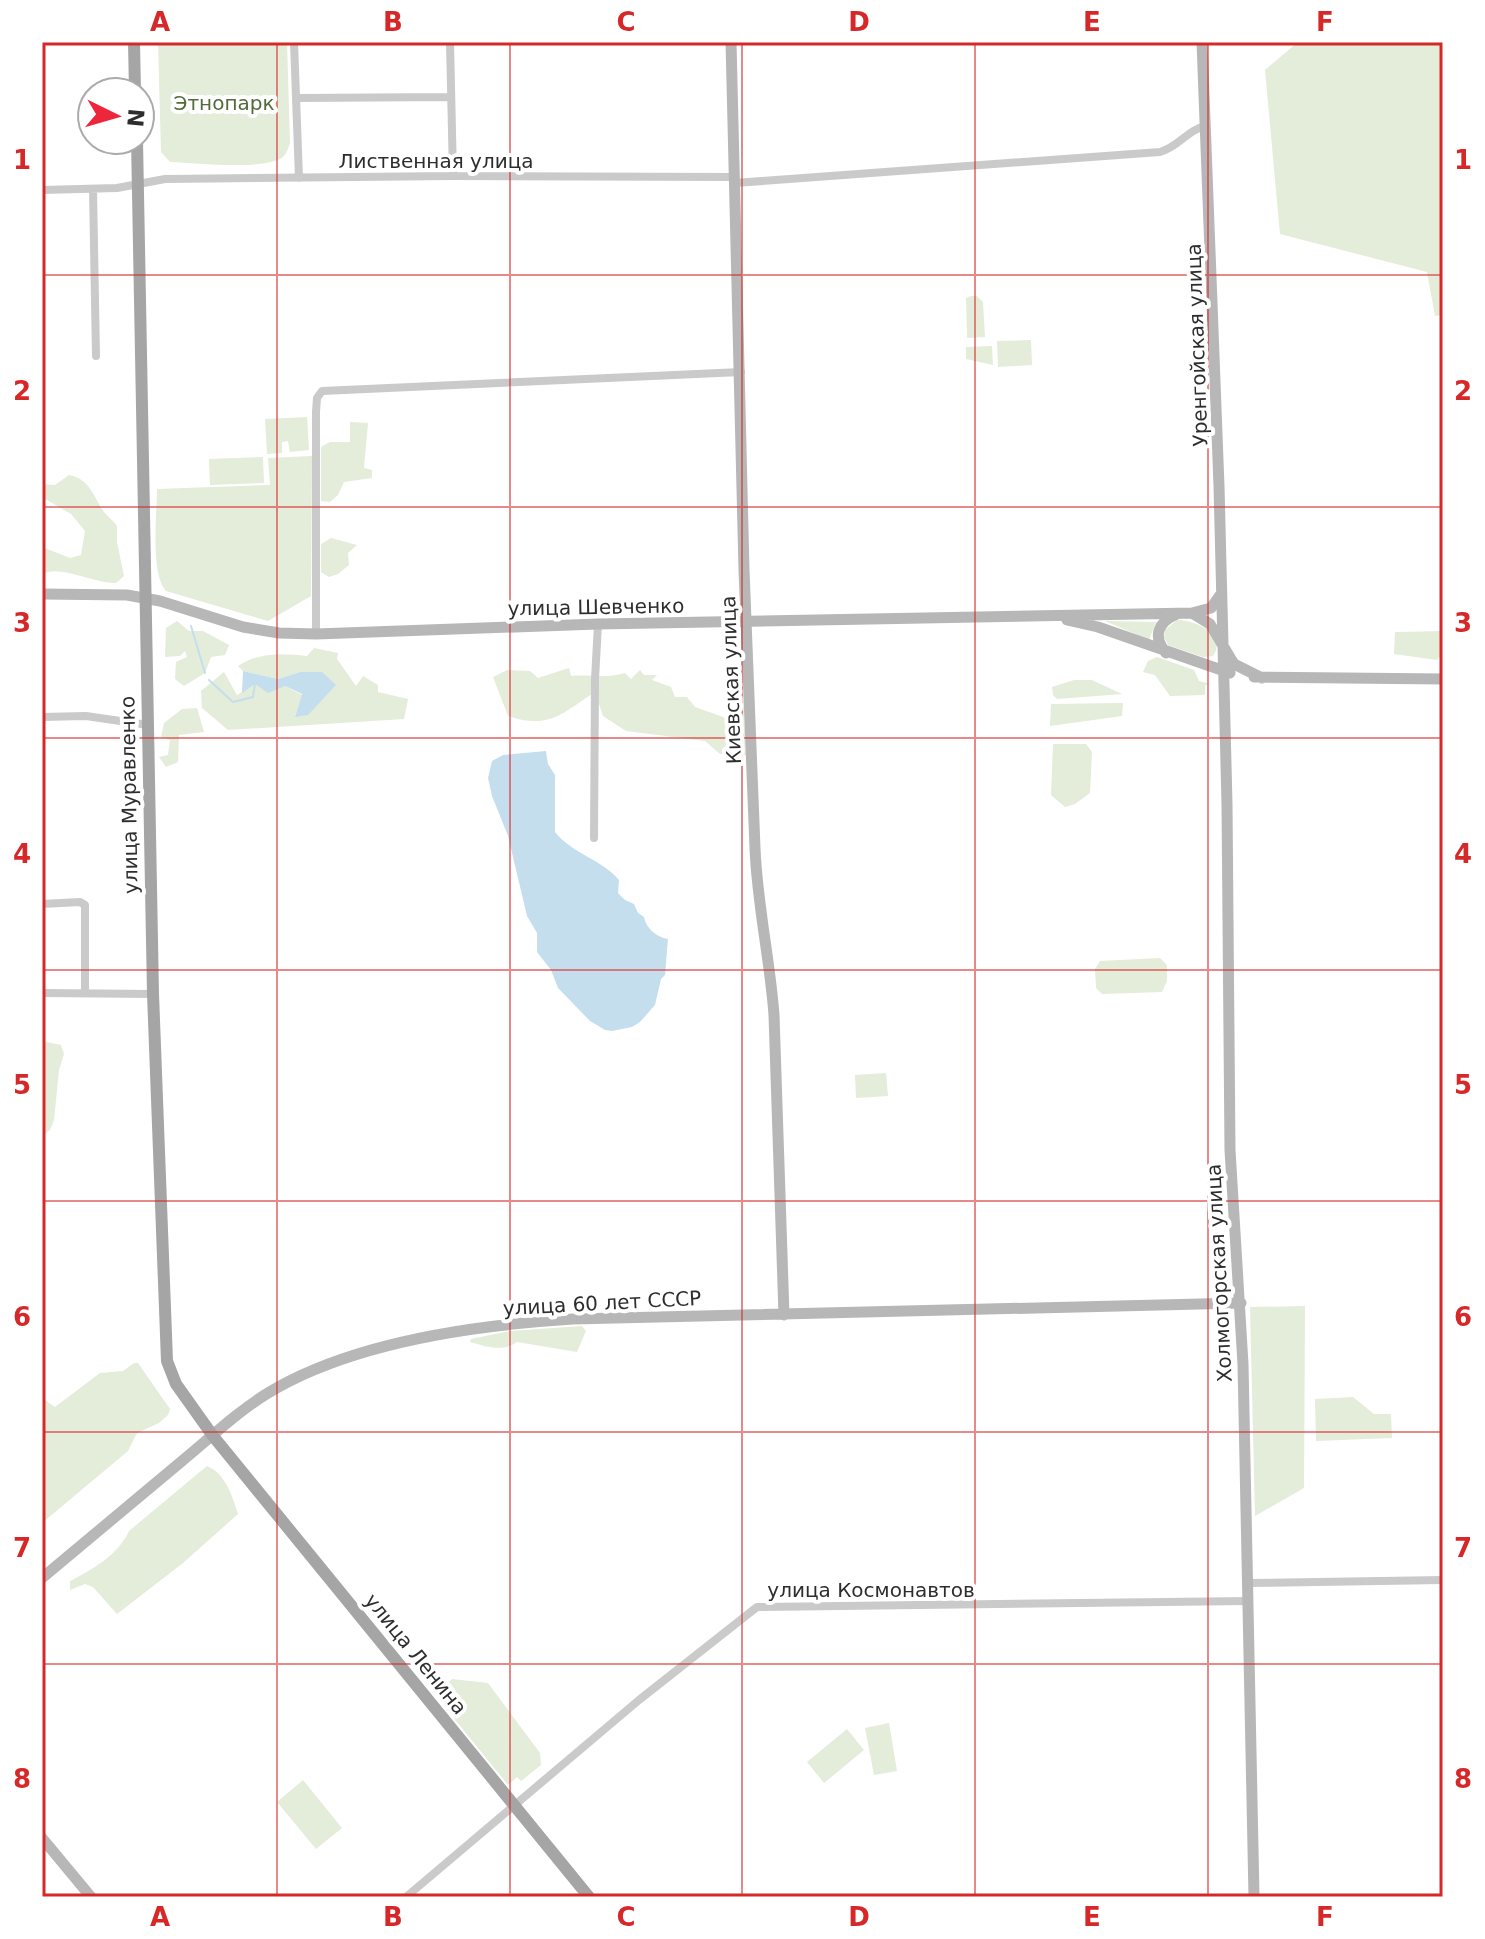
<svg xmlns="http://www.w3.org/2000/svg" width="1485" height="1939" font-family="'DejaVu Sans',sans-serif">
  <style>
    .green { fill: #e4ecda }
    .water { fill: #c5deed }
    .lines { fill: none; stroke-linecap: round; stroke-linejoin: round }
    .stream { stroke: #c5deed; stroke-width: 2 }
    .street { stroke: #cacaca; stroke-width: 8 }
    .secondary { stroke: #b7b7b7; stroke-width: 11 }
    .primary { stroke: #a5a5a5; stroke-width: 12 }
    .grid { fill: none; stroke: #d62828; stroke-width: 2; stroke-opacity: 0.55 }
    .labels { text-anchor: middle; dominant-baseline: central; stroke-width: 8; stroke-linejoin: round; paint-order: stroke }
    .park-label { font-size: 20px; fill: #526b39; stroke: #fff }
    .street-label { font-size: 20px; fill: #2d2d2d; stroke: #fff }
    .neatline { fill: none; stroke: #d62828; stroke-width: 3 }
    .grid-label { font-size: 26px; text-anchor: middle; font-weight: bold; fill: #d62828 }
  </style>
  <rect width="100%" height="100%" fill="#fff"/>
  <!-- green -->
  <path class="green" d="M158,42H287L290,143C288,149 286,156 280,159C256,170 197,163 170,162L161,152Z
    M1298,42H1443V315L1435,316L1427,272L1280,234L1265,70Z
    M971,296H977L983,302L985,337L967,338L966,298Z
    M1031,340L1032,365L998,367L997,341Z
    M992,346L993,365L966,359V347Z
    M307,417L309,450L290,452L288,441L282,442V453L267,454L265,419Z
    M350,422L368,423L364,468L372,470V478L344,482L338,495L330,502L321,501V447L330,442H350Z
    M312,456L311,596L268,621L166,591C150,573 157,514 157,489L270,485L268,458Z
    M263,457L264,483L210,485L209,459Z
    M69,475C90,479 93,496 104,512C108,517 113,520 117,526V542L124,576L116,583C95,584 56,563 42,575V547L70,558L81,555L85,531L71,514L42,497V484L55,485Z
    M331,538L357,545L348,553L349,565L338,574L329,577L321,572V544Z
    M1177,620C1195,620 1228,634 1213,656L1203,657L1168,645L1164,637L1165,630Z
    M177,621L189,631H203L229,645L225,655L211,657L205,673L184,686L175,679L176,662L187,657L185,651L180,656L165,657L166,628Z
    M1105,621L1156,622L1149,640Z
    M1443,631V653L1437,660L1394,654L1395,632Z
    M314,648L338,653L337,659L356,686L363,676L378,685V692L408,699L404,719L228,730L202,708L201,691L224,672L237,695L255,684L285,686L302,695L295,716L336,685L300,672L278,679L243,671L238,666C259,652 282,653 307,656Z
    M1157,657L1194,670L1199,681L1210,684L1205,685V695L1170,696L1155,675L1143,672L1148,661Z
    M569,668L571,676C591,674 604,679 625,673L631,679L640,670L644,675H657L652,680L671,687L675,697H687L695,707L726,718L736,693L743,686L746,755L720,754L705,741L626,731L603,716L595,692C562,713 550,730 508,716L493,677L507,670L530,671L538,678Z
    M1074,680H1092L1122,694L1057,699L1053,695L1052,687Z
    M1123,703L1122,716L1050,726L1051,704Z
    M197,708L204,732L179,735L178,762L166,767L159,757L168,755L170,740L161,737L164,723L182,709Z
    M1053,744H1086L1092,752L1090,793L1075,804L1065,807L1051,795Z
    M1160,958L1167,965V981L1162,992L1102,994L1096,988L1095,969L1100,961Z
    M42,1041L61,1045L64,1054L59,1070L54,1120L50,1130L42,1136Z
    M886,1073L888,1096L856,1098L855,1075Z
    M1305,1306L1304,1488L1255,1516L1250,1307Z
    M582,1326L586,1331L577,1352L517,1342C502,1352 487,1347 470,1342L471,1339L510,1331Z
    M134,1363H138L170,1409L168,1415L159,1423L137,1433L128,1451L42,1523V1398L55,1407L100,1373L123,1371Z
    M1353,1397L1374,1414H1391L1392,1438L1316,1441L1315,1399Z
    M207,1466C226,1474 232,1496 238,1514L183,1563L117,1614L93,1587L85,1584L70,1590V1581C92,1570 118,1555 129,1531Z
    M452,1679L488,1683L540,1753L541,1765L521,1781L517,1777L508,1785L444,1706V1688Z
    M889,1723L897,1771L874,1775L865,1728Z
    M847,1729L864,1750L824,1783L807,1762Z
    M303,1780L342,1828L316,1849L277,1802Z"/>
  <!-- water -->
  <path class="water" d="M243,671L278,679L300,672H322L336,685L308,715L295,717L302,694L285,686L268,693L255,684L242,693Z
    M546,751L548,764L555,775V832C571,853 603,860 619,880L618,893L625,900L634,904L638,913L644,917C646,928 656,937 668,939L665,975L661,979L655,1005L640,1022L632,1027L612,1031L605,1030L590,1021L558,988L551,970L537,952V933L527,916L508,836L492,796L488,778L492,761L503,755Z"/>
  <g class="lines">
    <!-- stream -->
    <path class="stream" d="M191,626L205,673
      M209,680L233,702L253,697L255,684"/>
    <!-- street -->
    <path class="street" d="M294,42L299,178
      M450,42L453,176
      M296,98L451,97
      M735,183L1160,152C1179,147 1188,129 1206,126
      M93,189L96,356
      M42,190L117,188L165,179L453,176L735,177
      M316,634V412L317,398L322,391L741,372
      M42,717L86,716L148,725
      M594,838L595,679L598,624
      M42,904L80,902L85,905V993
      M42,993L153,994
      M1248,1583L1443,1580
      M406,1897L639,1700L757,1607L1248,1601"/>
    <!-- secondary -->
    <path class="secondary" d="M731,42L744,570L755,848C757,904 770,959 774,1015L784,1315
      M1202,42L1219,486L1227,804L1230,1150L1243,1364L1254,1897
      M42,594L127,595L160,601L243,627L279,633L316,634L598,624L1192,613L1210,624L1234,664L1262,678
      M1192,613L1211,608L1221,594
      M1067,620L1098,627L1230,673
      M1166,653C1152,636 1158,622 1177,614
      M1254,677L1443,679
      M42,1578C88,1539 135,1500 182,1461C210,1438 237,1412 268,1393C352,1342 477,1325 573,1319L1241,1303
      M42,1838L91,1897"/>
    <!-- primary -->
    <path class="primary" d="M134,42L135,92
      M137,140L153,994L167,1361L176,1384L213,1436L589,1897"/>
  </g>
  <!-- grid -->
  <path class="grid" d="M277,42V1897M510,42V1897M742,42V1897M975,42V1897M1208,42V1897M42,275H1443M42,507H1443M42,738H1443M42,970H1443M42,1201H1443M42,1432H1443M42,1664H1443"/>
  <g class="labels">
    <!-- park labels -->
    <g class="park-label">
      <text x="224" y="103">Этнопарк</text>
    </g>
    <!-- street labels -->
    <g class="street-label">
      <text x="436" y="161">Лиственная улица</text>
      <text transform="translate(1197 345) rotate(-92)">Уренгойская улица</text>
      <text transform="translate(596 607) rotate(-1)">улица Шевченко</text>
      <text transform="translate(731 680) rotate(-92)">Киевская улица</text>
      <text transform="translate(129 795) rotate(-91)">улица Муравленко</text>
      <text transform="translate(1219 1273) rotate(-93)">Холмогорская улица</text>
      <text transform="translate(602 1303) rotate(-3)">улица 60 лет СССР</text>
      <text x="871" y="1590">улица Космонавтов</text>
      <text transform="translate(416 1654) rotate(51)">улица Ленина</text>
    </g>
  </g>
  <!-- border -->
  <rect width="1485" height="1939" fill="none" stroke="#ffffff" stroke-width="88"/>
  <!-- north arrow -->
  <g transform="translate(116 116) rotate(95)"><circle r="38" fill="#ffffff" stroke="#ababab" stroke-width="2"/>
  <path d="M0-6L14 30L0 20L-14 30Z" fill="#ee263b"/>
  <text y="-12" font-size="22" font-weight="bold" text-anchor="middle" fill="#2d2d2d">N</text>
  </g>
  <rect x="44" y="44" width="1397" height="1851" class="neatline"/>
  <g class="grid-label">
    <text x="160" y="31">A</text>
    <text x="393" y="31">B</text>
    <text x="626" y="31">C</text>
    <text x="859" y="31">D</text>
    <text x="1092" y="31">E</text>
    <text x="1325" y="31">F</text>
    <text x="22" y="169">1</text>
    <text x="1463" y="169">1</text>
    <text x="22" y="400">2</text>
    <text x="1463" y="400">2</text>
    <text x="22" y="632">3</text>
    <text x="1463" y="632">3</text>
    <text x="22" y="863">4</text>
    <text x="1463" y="863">4</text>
    <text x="22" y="1094">5</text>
    <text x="1463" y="1094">5</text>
    <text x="22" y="1326">6</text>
    <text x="1463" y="1326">6</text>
    <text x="22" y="1557">7</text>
    <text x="1463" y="1557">7</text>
    <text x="22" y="1788">8</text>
    <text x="1463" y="1788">8</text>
    <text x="160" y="1926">A</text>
    <text x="393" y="1926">B</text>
    <text x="626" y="1926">C</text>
    <text x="859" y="1926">D</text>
    <text x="1092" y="1926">E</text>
    <text x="1325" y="1926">F</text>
  </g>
</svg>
